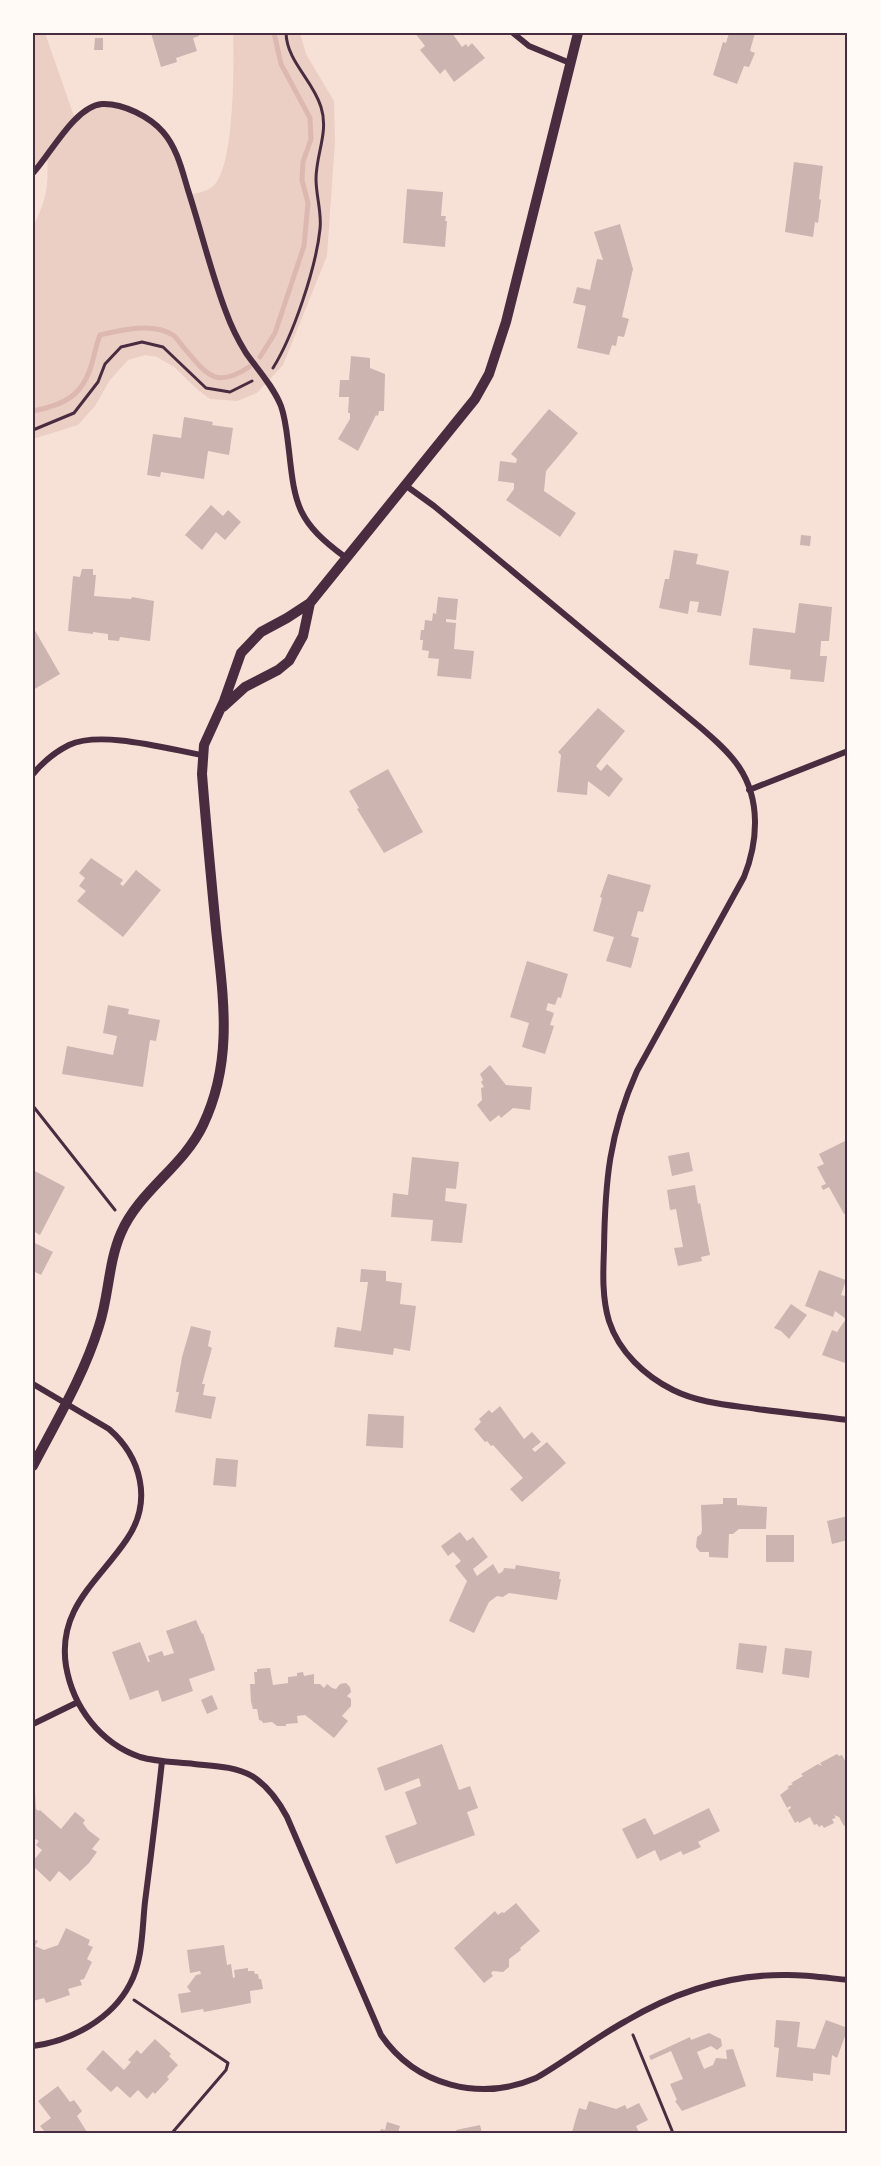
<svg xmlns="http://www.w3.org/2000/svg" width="881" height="2166" font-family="'Roboto Condensed',sans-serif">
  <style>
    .green { fill: #ebcfc5 }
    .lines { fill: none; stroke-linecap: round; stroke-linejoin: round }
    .stream { stroke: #dcb8b0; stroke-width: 5 }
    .building { fill: #ccb4b1 }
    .path { stroke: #4a2c40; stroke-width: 3 }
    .minor { stroke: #4a2c40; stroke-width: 6 }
    .tertiary { stroke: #4a2c40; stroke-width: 10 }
    .neatline { fill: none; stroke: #4a2c40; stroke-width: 2 }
  </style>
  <rect width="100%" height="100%" fill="#f7e1d7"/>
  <!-- green -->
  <path class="green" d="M33,33H45L75,119L101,104C111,107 124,107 134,112C171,130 178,159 190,195C197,193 207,191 212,187C235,171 234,61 233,33H300L306,54L334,101L335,141L327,256L283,365L257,393L237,401L210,399L198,390L174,367L157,357L145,355L128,360L110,380L95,406L78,425L33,439V227C46,200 49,187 47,157L33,173Z"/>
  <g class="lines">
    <!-- stream -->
    <path class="stream" d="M260,357L275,333L304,246L308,203L302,180L303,162L311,139L310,118L281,64L274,33
      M33,411C64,405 83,396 92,363C95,353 96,345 100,335C121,330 153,322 173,335C177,338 181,345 185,349C207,375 216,389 249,367"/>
  </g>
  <!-- building -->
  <path class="building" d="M151,33H199V36L193,38L197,51L176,58L177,62L161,67Z
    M415,33H452L462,47L466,44L468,47L472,43L485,58L454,82L445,69L440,74L420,50L425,46Z
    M729,33H755L750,51L755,53L749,67L744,66L737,84L713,75L723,42L726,43Z
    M95,38H103V50H94Z
    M794,162L823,166L819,199L821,200L818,223L815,222L813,237L785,232Z
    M407,189L443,192L441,216H446L445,221H447L445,247L403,243Z
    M620,224L633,269L622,317L629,319L624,337L618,336L616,346L612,345L609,355L577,348L586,306L573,303L577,287L590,290L597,259L603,260L594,232Z
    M351,356L370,358V368L385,374L384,411H379L378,416L376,415L358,451L338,439L350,419V413H348L349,397H339L340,380H349Z
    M549,409L578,433L546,471L544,491L576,513L560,537L506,500L514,489V483L498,481L500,461L516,463L517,459L511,454Z
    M184,417L213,422L212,425L233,428L229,455L208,451L204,479L161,472L160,477L147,475L153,434L181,438Z
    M211,505L223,516L228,510L241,522L225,540L216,532L202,550L185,535Z
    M801,535L811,536L810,546L800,545Z
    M674,550L698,554L696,564L729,571L721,616L697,612L699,602L690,601L688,614L659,608L665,579H669Z
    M82,569H93V575H96L94,596L131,599L132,597L154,601L150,641L120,637L119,641L108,640V634L93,632V634L68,631L73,576L80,577Z
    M438,597L458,599L456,620L446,619V622L456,623L454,649L474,651L471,679L437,676L439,659L428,658L429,651L422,650L423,640H420L421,630H424L425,620L432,621L433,613L436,614Z
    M799,603L832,607L829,641H821L820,656H827L824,682L790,679L791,670L749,665L753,628L795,633Z
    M33,627L60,674L33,690Z
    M598,708L625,731L596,766L601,771L607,764L623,779L609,797L588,781L587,795L557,792L561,755L558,752Z
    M388,769L423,832L384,853L357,809L359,808L349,791Z
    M91,858L123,880L120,884L123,886L136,870L161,890L123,937L77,901L86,891L79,886L85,878L79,873Z
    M608,874L651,885L643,912L638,911L631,936L639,938L631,968L606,961L614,937L593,931L602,898L600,897Z
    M527,961L568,974L561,998L558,997L555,1005L548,1003L546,1010L554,1013L550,1025L554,1026L545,1054L522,1047L529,1023L510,1017Z
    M108,1005L129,1009L128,1014L160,1020L156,1041L150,1040L143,1087L62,1074L67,1046L113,1055L117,1036L103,1033Z
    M490,1065L506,1085L532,1087L530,1110L513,1108L501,1118L499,1115L490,1122L477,1105L482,1100L481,1088L484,1087L481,1082L483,1080L480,1074Z
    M847,1140L848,1212L844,1214L829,1187L823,1190L821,1186L826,1184L817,1167L824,1164L819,1154Z
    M689,1152L693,1171L672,1176L668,1156Z
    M412,1157L459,1162L456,1189L446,1188L445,1201L467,1204L462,1243L431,1241L433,1220L391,1217L393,1193L408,1195Z
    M33,1170L65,1187L40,1235L33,1231Z
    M695,1185L698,1204L700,1203L710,1255L701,1257L702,1261L678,1266L674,1248L683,1247L676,1209L670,1210L667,1190Z
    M33,1242L53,1252L41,1275L33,1271Z
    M361,1269L386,1271V1281L402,1283L400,1304L416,1306L410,1351L394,1348L393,1355L334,1347L337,1327L361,1331L368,1282H360Z
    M819,1270L846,1280L841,1295L845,1296L848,1289V1364L822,1355L832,1330L837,1332L846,1319L835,1311L833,1317L805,1306Z
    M791,1304L807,1315L789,1339L781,1331L774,1328Z
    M191,1326L211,1331L208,1346L212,1348L202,1384H205L203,1395L216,1397L211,1419L175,1412L179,1392H176L182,1357Z
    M500,1406L524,1439L532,1432L541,1442L532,1449L535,1452L547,1442L566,1463L522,1502L510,1489L523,1478L493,1445L491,1446L487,1441L485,1442L474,1429L481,1422L479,1419L489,1410L492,1413Z
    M368,1414L404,1416L403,1448L366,1446Z
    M216,1458L238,1460L236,1487L213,1485Z
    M723,1498H737V1505L767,1507L766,1529H739L733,1534H729L728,1558L709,1557V1552H700L696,1547L697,1537L701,1534L702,1530L701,1505L723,1504Z
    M848,1516V1540L832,1544L827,1521Z
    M460,1532L467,1541L473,1537L488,1557L473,1569L477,1576L493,1564L499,1574L503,1571L504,1568L515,1569L516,1565L560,1572L559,1579H561L557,1600L509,1593L503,1597L497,1596L489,1602L474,1633L449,1621L467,1581L455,1566L461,1561L453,1552L448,1556L441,1546Z
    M766,1535H794V1562H766Z
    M196,1620L202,1634L203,1633L215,1670L189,1679L193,1691L162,1702L158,1690L130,1700L112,1652L140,1642L148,1662H150L148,1656L162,1651L164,1656L174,1653L166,1631Z
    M739,1643L767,1646L763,1673L736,1669Z
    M785,1648L812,1651L809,1678L782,1674Z
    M270,1668L273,1685L288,1683V1677L297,1676V1673L303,1672L304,1676L314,1674V1684H320L324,1688L327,1684L332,1688L336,1689L340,1684L346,1683L350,1687L351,1692L347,1696L351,1699V1706L342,1716L348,1721L334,1738L305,1715L297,1716L298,1723L286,1724V1726H277L272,1722L263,1723L262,1721L259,1720L257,1709H253L251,1702L250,1684H255L254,1672H257V1669Z
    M212,1695L218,1709L207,1714L201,1700Z
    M442,1744L459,1790L470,1786L478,1808L467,1812L475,1835L396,1864L385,1836L417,1824L405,1792L421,1786L419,1778L385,1791L377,1768Z
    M837,1754L839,1756L842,1755L848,1766V1824L844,1826L839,1817L834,1815L836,1818L832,1819L834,1823L824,1828L822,1825L819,1827L817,1824L814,1825L810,1817L799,1823L798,1821L795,1823L788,1810L791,1808L790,1806L787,1808L780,1795L789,1788L787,1787L793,1784L791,1783L803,1776L801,1774L818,1764L822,1766L820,1763Z
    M33,1792H35L36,1809L39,1811L40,1810L61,1829L75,1812L85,1820L83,1823L88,1830L100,1839L92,1849L97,1852L89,1863L70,1881L59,1871L50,1882L33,1866V1861L42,1850L36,1845L39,1841L35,1839L33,1841Z
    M709,1808L720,1831L698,1842L701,1847L683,1855L681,1851L660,1861L655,1850L637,1859L622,1829L645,1818L654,1835Z
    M516,1903L540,1931L520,1948L521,1950L509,1959V1967L503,1972L493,1971L491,1973L493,1976L484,1983L454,1948L495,1911L498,1915L502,1912L504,1913Z
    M66,1928L90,1940L88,1945L93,1947L87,1959L92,1962L84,1979L80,1980L82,1985L68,1989L70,1995L46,2003L44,1998L33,2001V1939L38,1941L35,1946L44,1950L58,1945Z
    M224,1945L227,1965L231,1964L233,1978L235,1977L234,1970L248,1968V1971H254L255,1974H258L259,1979H261L263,1989L250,1991L251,2003L204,2012L203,2009L181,2013L178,1994L191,1992L187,1987L196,1975L201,1974L200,1971L190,1973L187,1950Z
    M776,2020L800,2022L797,2047L815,2049L826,2020L848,2028L837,2058L832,2055L830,2075L813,2073V2081L776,2077L779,2048L774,2047Z
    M709,2033L721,2039L722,2046L717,2050L711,2046L697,2052L704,2069L713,2065L716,2058L727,2059L726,2050L733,2049L746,2086L682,2111L675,2101L677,2100L670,2084L683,2079L671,2051L651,2060L649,2056L690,2037L691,2040Z
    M155,2039L171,2054L169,2056L178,2065L167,2077L169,2079L155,2094L153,2092L147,2099L138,2090L130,2098L117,2086L111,2092L86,2069L103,2050L124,2070L131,2062L128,2060L137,2050L141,2054Z
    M58,2086L70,2102L74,2100L82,2111L77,2116L87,2132L86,2133L81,2131L78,2133H43L45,2132L40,2126L51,2118L38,2101Z
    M589,2101L616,2109L625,2105L627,2109L639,2103L648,2120L636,2126L639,2132L636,2133L572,2132L579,2108L586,2110Z
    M387,2122L400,2126L398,2133H379L381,2129L385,2130Z
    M480,2125L482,2133H457L456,2130Z"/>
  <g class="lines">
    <!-- path -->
    <path class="path" d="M273,368C293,336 316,268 320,229C322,213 316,196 316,179C316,154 329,132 321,107C313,80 287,62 286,33
      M33,430L74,413L98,382L105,364L121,347L142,342L163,347L206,388L230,392L252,381
      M33,1106L115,1210
      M134,2000L228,2063L226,2070L172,2133
      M633,2035L673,2133"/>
    <!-- minor -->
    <path class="minor" d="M513,33L529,46L570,63
      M33,173C50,155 75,106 102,104C123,103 150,117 163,132C177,148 182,170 188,190C201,230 211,273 226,312C231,326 238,340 246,353C258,370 273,386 281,406C286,420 287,436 289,451C295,507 298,522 345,557
      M405,485L434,506L700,727C714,739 729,752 739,767C761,800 758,842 744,877L637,1071C609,1134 605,1181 604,1249C603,1273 602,1298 609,1321C619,1352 645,1376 673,1390C699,1403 729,1405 757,1409C788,1413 818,1416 848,1420
      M33,774C43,762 55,752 69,745C101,730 168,749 202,755
      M749,790L848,751
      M33,1384L109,1429C141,1457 153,1501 127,1539C99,1581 57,1608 66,1666C73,1707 100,1743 140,1757C157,1762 176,1762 194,1764C213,1766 234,1766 252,1776C268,1786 278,1800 287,1817L381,2035C416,2086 480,2102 536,2078C567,2060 595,2038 626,2021C675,1992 731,1974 788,1975C808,1975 828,1978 848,1980
      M33,1724L78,1702
      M33,2046C71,2041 112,2019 130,1984C143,1960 142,1929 145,1902C151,1855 157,1808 162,1761"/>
    <!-- tertiary -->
    <path class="tertiary" d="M223,707L245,687L278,670L289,661L303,636L310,603
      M33,1466C57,1420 84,1375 99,1326C109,1296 108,1263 121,1233C139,1191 183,1167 203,1125C234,1060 223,997 216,929C211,877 206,826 202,774L204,745L224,701L241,653L261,632L287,618L310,603L458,420L475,399L489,374L506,322L578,33"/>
  </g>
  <!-- border -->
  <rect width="881" height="2166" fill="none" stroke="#fffaf5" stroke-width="69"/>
  <rect x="34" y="34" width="812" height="2098" class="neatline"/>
</svg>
